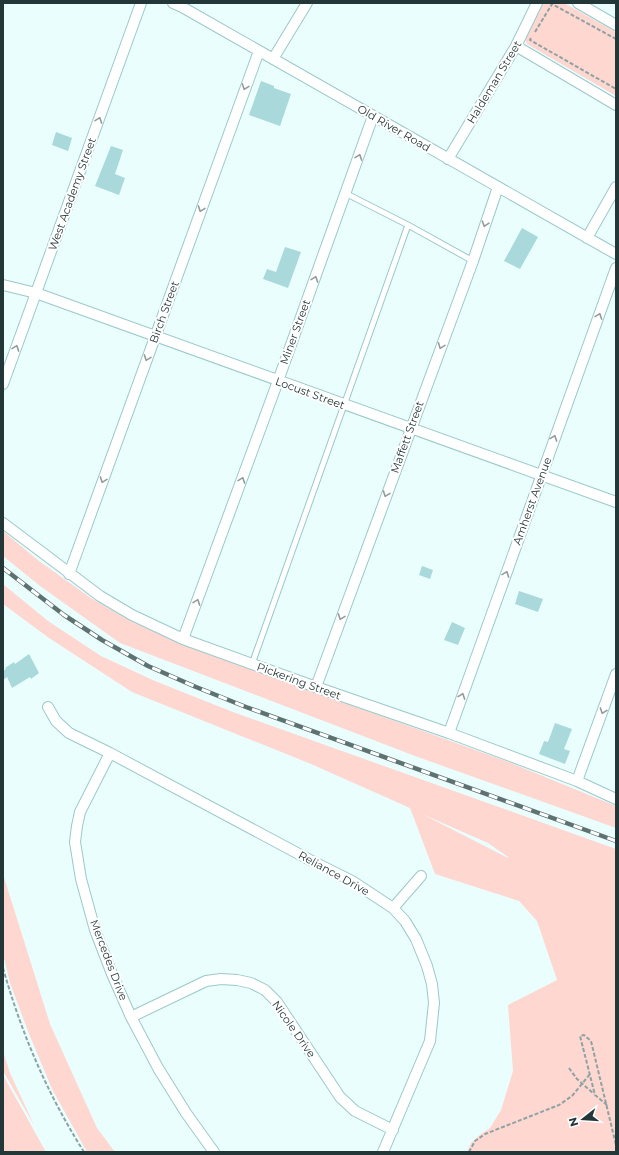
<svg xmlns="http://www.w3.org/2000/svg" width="619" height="1155" font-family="Montserrat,sans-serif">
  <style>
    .green { fill: #fed7d0; fill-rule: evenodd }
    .building { fill: #a9d9da }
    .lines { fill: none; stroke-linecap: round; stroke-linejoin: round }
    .lane-casing { stroke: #9ac9ca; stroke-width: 7 }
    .street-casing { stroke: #9ac9ca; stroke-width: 12 }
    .path { stroke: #8fa2a3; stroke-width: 2; stroke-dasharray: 4 2; stroke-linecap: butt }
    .lane { stroke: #fff; stroke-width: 5 }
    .street { stroke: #fff; stroke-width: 10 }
    .rail-casing { stroke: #5f7272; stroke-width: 4.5 }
    .rail { stroke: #fff; stroke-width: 3; stroke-dasharray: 9; stroke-linecap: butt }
    .oneway { stroke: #929b9c }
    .labels { text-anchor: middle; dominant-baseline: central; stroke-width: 4; stroke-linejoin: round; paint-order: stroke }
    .street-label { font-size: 11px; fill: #243738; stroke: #fff }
  </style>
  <rect width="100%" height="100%" fill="#ebfefe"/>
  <!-- green -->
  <path class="green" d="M544,3H564L616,32V96L527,44L524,38Z
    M3,531L39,561L91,598L132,622L185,645L506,761L616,806V828L415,756L120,643L40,586L3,556Z
    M3,584L48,621L101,656L155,681L233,712L616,849V1152H467L471,1143L481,1134L490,1128L501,1110L513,1071L508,1005L557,980L537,921L519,901L435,874L410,808L311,764L132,692L49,638L3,604ZM422,814L488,843L508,857V858Z
    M3,874L50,1024L97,1128L115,1152H87L52,1089L29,1034L10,983L3,954Z
    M3,1051L10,1073L34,1125L3,1071Z
    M3,1075L46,1152H3Z"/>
  <!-- building -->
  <path class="building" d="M261,81L274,86V88L291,94L280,126L249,115Z
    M56,132L72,138L68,151L52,145Z
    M111,146L123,150L115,174L125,178L119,195L95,186Z
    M522,228L538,237L520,269L504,261Z
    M285,247L301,252L288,288L263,279L267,269L276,272Z
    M422,566L433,570L430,579L419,575Z
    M519,591L543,599L538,612L515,604Z
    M452,622L465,628L458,645L444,640Z
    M29,654L39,673L31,679L30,677L12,688L7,677L3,680V671L6,669L5,668L14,662L15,664Z
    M555,723L572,729L564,749L570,751L565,764L539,754L544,741L548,742Z"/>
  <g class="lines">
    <!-- lane casing -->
    <g class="lane-casing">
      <path id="lane" d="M345,193L408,225L473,261
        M252,664L408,225"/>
    </g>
    <!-- street casing -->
    <g class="street-casing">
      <path id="street" d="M173,3L182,7L616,254
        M578,3L616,25
        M516,46L616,105
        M273,59L307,3
        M448,159L516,46L537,3
        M587,238L616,187
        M3,285L36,293L616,502
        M3,384L141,3
        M3,523L100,596L132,615L183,639L316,687L449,733L577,781L616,799
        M69,574L259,51
        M183,639L278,381L373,116
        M316,687L473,261L498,187
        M48,707L56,721L69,733L110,753L310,860L352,881L393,908L405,921L416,939L427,966L432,984L434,1003L430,1041L383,1152
        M449,733L616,268
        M110,753L80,812L77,826L75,842L81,879L95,930L112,974L131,1017L158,1068L186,1113L214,1152
        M577,781L616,674
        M393,908L421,876
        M131,1017L206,981L221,979L237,980L251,983L265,990L277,1002L340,1097L355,1111L393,1130"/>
    </g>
    <!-- path -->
    <path class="path" d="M535,32L552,4L616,39
      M531,38L530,40L616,89
      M3,968C22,1035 47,1093 84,1152
      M569,1068L577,1079L594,1094
      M607,1105L595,1095L580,1036L584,1035L591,1041L616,1145
      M469,1152L475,1141L485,1134L559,1105L572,1096L590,1074"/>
    <!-- lane -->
    <use href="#lane" class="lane"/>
    <!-- street -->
    <use href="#street" class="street"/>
    <!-- rail casing -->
    <g class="rail-casing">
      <path id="rail" d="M3,568L64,615L102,640L148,666L196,687L246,707L616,841"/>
    </g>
    <!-- rail -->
    <use href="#rail" class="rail"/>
  </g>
  <!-- one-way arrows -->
  <defs><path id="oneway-chevron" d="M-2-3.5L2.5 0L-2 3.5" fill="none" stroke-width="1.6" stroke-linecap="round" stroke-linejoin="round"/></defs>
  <g class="oneway">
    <use href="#oneway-chevron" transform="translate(245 87) rotate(110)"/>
    <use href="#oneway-chevron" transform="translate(99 120) rotate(-70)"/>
    <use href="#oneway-chevron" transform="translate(359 157) rotate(-70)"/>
    <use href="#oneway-chevron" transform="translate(201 209) rotate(110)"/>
    <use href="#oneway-chevron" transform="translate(485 224) rotate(108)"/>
    <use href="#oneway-chevron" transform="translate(315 279) rotate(-70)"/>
    <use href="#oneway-chevron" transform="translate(599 316) rotate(-70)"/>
    <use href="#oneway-chevron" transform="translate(441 346) rotate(111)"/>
    <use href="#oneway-chevron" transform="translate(16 348) rotate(-70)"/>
    <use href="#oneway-chevron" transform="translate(147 358) rotate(110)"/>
    <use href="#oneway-chevron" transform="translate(554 438) rotate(-70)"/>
    <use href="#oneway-chevron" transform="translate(103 480) rotate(110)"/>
    <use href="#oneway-chevron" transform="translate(242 480) rotate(-70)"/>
    <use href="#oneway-chevron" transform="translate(386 494) rotate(110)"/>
    <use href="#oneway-chevron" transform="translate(506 574) rotate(-70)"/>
    <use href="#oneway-chevron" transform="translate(197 602) rotate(-70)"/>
    <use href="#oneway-chevron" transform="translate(341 617) rotate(110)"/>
    <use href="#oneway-chevron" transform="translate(462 696) rotate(-70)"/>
    <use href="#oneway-chevron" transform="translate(603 711) rotate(110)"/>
  </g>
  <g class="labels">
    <!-- street labels -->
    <g class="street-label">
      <text transform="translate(494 82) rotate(-59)">Haldeman Street</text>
      <text transform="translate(394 128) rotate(30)">Old River Road</text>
      <text transform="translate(72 194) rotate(-70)">West Academy Street</text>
      <text transform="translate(164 312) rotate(-70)">Birch Street</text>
      <text transform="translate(295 332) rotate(-70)">Miner Street</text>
      <text transform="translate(310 393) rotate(20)">Locust Street</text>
      <text transform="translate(407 437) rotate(-70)">Maffett Street</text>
      <text transform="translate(532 501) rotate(-70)">Amherst Avenue</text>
      <text transform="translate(299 681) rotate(20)">Pickering Street</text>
      <text transform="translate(334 873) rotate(29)">Reliance Drive</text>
      <text transform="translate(109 960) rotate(69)">Mercedes Drive</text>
      <text transform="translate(294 1029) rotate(55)">Nicole Drive</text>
    </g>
  </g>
  <!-- border -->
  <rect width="619" height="1155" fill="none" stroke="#243738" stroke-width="8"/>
  <!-- north arrow -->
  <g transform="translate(583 1119) rotate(253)" stroke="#ffffff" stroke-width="3" paint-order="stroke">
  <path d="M0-3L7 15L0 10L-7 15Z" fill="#243738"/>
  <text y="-6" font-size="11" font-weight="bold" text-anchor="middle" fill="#243738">N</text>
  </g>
</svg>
